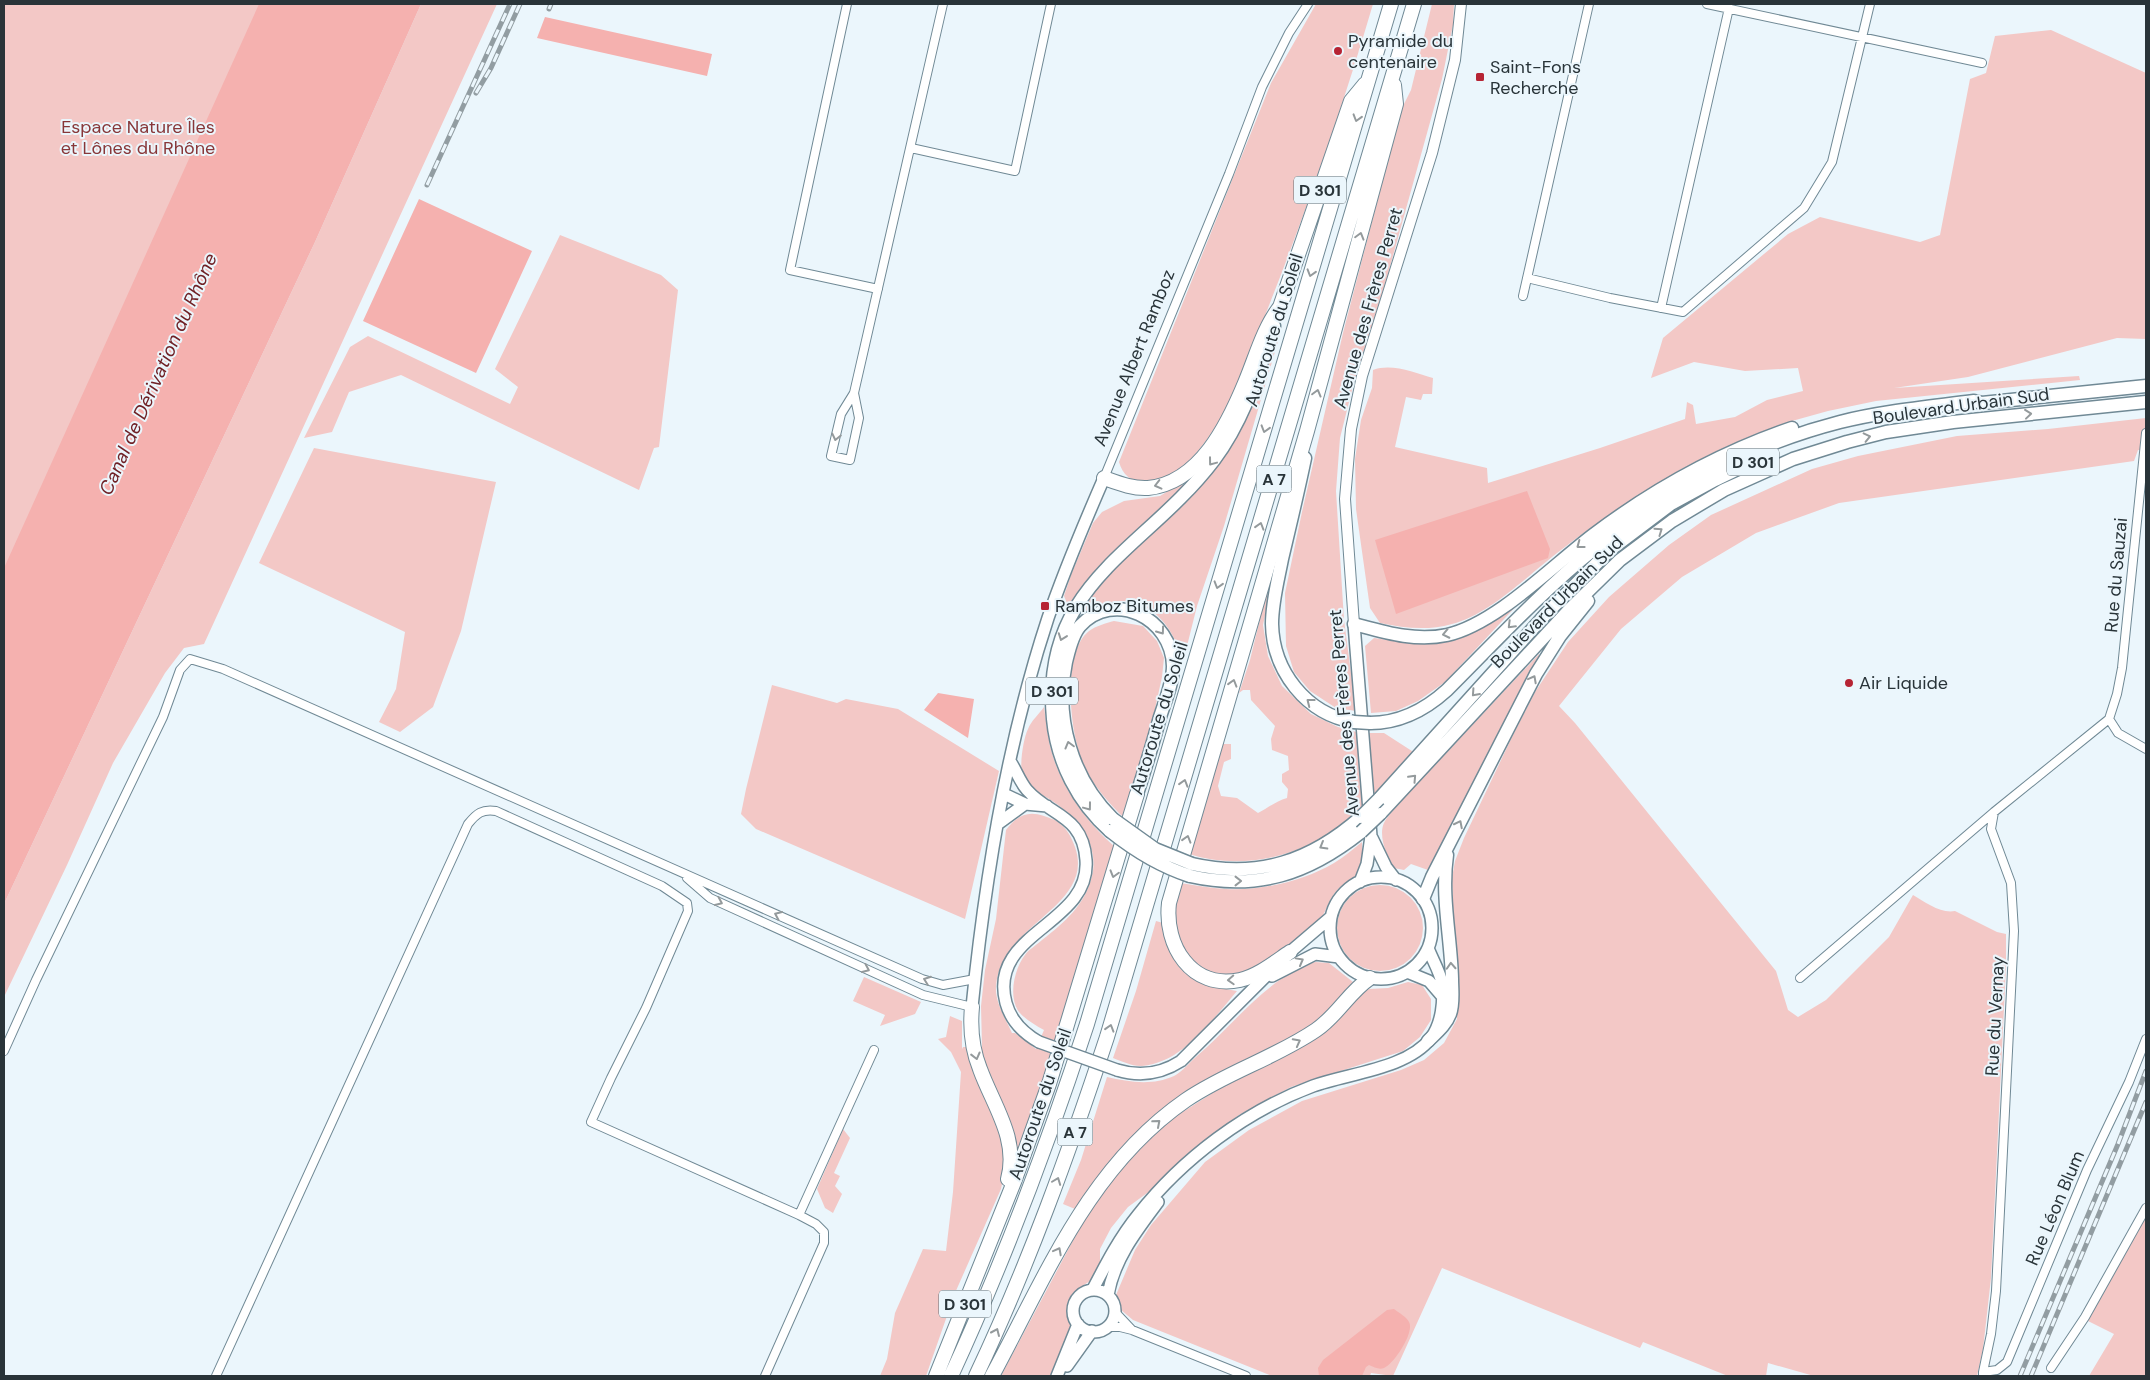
<svg xmlns="http://www.w3.org/2000/svg" width="2150" height="1380" font-family="'DM Sans',sans-serif">
  <style>
    .green { fill: #f3c8c6 }
    .water { fill: #f5b1af }
    .lines { fill: none; stroke-linecap: round; stroke-linejoin: round }
    .minor-casing { stroke: #708995; stroke-width: 10 }
    .tertiary-casing { stroke: #708995; stroke-width: 12 }
    .secondary-casing { stroke: #708995; stroke-width: 14 }
    .trunk-casing { stroke: #708995; stroke-width: 15 }
    .motorway-casing { stroke: #708995; stroke-width: 16 }
    .minor { stroke: #fff; stroke-width: 8 }
    .tertiary { stroke: #fff; stroke-width: 10 }
    .secondary { stroke: #fff; stroke-width: 11 }
    .trunk { stroke: #fff; stroke-width: 12 }
    .motorway { stroke: #fff; stroke-width: 14 }
    .rail-casing { stroke: #929da2; stroke-width: 5 }
    .rail { stroke: #ebf6fc; stroke-width: 3; stroke-dasharray: 9; stroke-linecap: butt }
    .secondary-bridge-casing { stroke: #708995; stroke-width: 14; stroke-linecap: butt }
    .trunk-bridge-casing { stroke: #708995; stroke-width: 15; stroke-linecap: butt }
    .secondary-bridge { stroke: #fff; stroke-width: 11 }
    .trunk-bridge { stroke: #fff; stroke-width: 12 }
    .oneway { stroke: #949a9c }
    .poi-dot { fill: #b62434; stroke: #ebf6fc; stroke-width: 2 }
    .labels { text-anchor: middle; dominant-baseline: central; stroke-width: 4; stroke-linejoin: round; paint-order: stroke }
    .shield { fill: #ebf6fc; stroke: #636e74; stroke-width: 1 }
    .shield-label { font-size: 16px; font-weight: bold; fill: #293439 }
    .poi-label { font-size: 18px; fill: #293439; stroke: #ebf6fc; text-anchor: start }
    .park-label { font-size: 18px; fill: #883739; stroke: #ebf6fc }
    .street-label { font-size: 18px; fill: #293439; stroke: #ebf6fc }
    .water-label { font-size: 19px; font-style: italic; fill: #702126; stroke: #ebf6fc }
  </style>
  <rect width="100%" height="100%" fill="#ebf6fc"/>
  <!-- green -->
  <path class="green" d="M4,4H346L4,750Z
    M421,4H497L204,644L184,648L165,673L113,763L67,865L4,997V904L315,242Z
    M1316,4H1373C1342,110 1305,215 1264,318C1244,367 1225,427 1186,464C1176,474 1163,479 1149,482C1133,484 1123,476 1119,462L1271,83Z
    M1432,4H1454L1453,25L1442,79L1386,281L1354,382L1340,438L1336,491L1344,620L1356,711L1336,708L1310,691L1294,672L1286,646L1285,593L1302,512L1343,333L1401,110L1411,90Z
    M2051,30L2146,73V339L2117,338L1968,377L1894,388L2079,376L2080,380L1876,401L1828,411L1792,421L1695,464C1678,467 1665,482 1650,490C1619,508 1589,528 1561,550C1530,573 1490,615 1452,624C1427,631 1405,628 1380,623L1370,608L1356,509L1355,459L1361,420L1372,388L1373,370C1392,363 1415,373 1433,378L1432,394H1423L1421,400L1406,397L1395,447L1487,468L1488,483L1600,448L1685,419L1687,402L1693,405L1696,424L1735,417L1767,400L1803,391L1798,368L1745,371L1694,362L1651,378L1663,338L1788,234L1820,217L1920,242L1940,235L1970,79L1986,73L1995,36Z
    M560,235L661,275L678,290L659,447L654,448L639,490L401,375L349,392L332,432L304,438L350,347L368,336L510,404L518,387L495,369Z
    M1280,328L1281,331L1224,526L1197,606L1186,650L1178,648C1170,624 1149,600 1121,601C1107,602 1095,609 1083,614L1081,612L1064,607L1066,601L1064,596L1071,575L1093,523L1102,512L1124,501L1160,496L1181,483L1184,486L1204,482C1225,452 1246,421 1260,386C1268,367 1273,347 1280,328Z
    M2146,418V451L2138,450L2134,461L1839,503L1756,533L1682,577L1621,629L1559,706L1575,723L1776,971L1788,1010L1798,1017L1826,1000L1889,937L1913,895C1925,902 1941,914 1955,911L1997,932L2006,934V966L1991,1278L1983,1349L1977,1376H1814L1768,1363L1766,1376H1728L1643,1342L1640,1348L1442,1268L1393,1376L1371,1373L1370,1376H1272L1133,1320L1121,1310L1116,1295L1135,1250L1151,1225L1205,1162L1249,1130L1302,1101L1401,1070L1424,1060L1444,1043L1457,1019L1452,878L1455,861L1464,838L1512,737L1535,692L1568,642L1609,597L1669,545L1711,515L1812,469L1858,456L1957,436L2048,429Z
    M314,448L496,482L461,631L433,707L400,732L379,722L396,689L405,632L259,563Z
    M1268,586H1271L1263,625L1268,656L1282,686L1311,714L1338,727L1360,733H1384L1415,753C1395,774 1375,798 1353,817C1308,855 1245,872 1189,854L1222,744H1231V759L1224,762L1218,786L1221,796L1237,798L1258,813C1268,808 1276,801 1287,798L1288,789L1282,782V774L1289,770L1288,756L1272,750L1271,739L1275,726L1251,700L1250,690H1243L1239,693L1250,660Z
    M1520,602L1445,682L1418,701L1396,711L1371,713L1365,646L1374,638L1416,644L1442,642Z
    M1114,621L1143,626L1157,641L1164,658L1162,677L1155,709L1124,818C1108,802 1092,785 1083,763C1070,734 1061,653 1089,631C1096,626 1106,623 1114,621Z
    M1539,654L1541,658L1435,861L1428,870L1411,864L1404,870L1394,868C1387,857 1378,836 1384,823C1388,814 1398,806 1404,798Z
    M772,685L837,703L846,699L898,709L999,771L965,919L756,829L741,814L746,789Z
    M1044,707C1046,720 1047,733 1050,746C1059,784 1085,821 1114,846L1058,1041L1021,1145L1008,1156L1001,1189L955,1293L926,1376H880L887,1359L895,1313L923,1249L946,1251L953,1192L961,1072L951,1052L938,1039L946,1037L950,1016L962,1021V1049L963,1047H982L981,1006L985,970L996,919L1006,830C1017,816 1027,810 1044,816C1049,818 1054,819 1058,822C1067,829 1071,836 1075,847C1096,907 999,924 996,987C995,1003 1006,1019 1012,1033H1015L1036,1049L1044,1030C1035,1025 1026,1020 1019,1012C1008,997 1014,969 1025,955C1029,949 1037,945 1042,940C1065,922 1085,905 1092,876C1100,842 1075,815 1049,799C1041,794 1029,789 1024,781C1018,771 1023,739 1028,729C1031,721 1039,714 1044,707Z
    M1362,842V857L1359,875C1345,882 1335,889 1329,903C1326,908 1324,915 1320,920C1308,934 1253,972 1234,975C1218,977 1204,972 1192,962C1169,941 1173,910 1180,883C1195,885 1210,888 1226,889C1261,891 1304,881 1334,863C1344,857 1353,849 1362,842Z
    M1337 928a43 43 0 1 1 86 0a43 43 0 1 1-86 0Z
    M1156,921L1163,923C1170,972 1190,984 1237,991C1212,1020 1184,1062 1142,1066C1134,1067 1121,1061 1113,1058L1136,991Z
    M1315,962L1329,963L1353,982L1332,1009L1304,1032L1248,1059L1116,1156L1075,1209L1063,1204L1081,1160L1107,1077C1129,1082 1152,1086 1174,1076C1182,1072 1190,1062 1197,1056C1235,1024 1266,978 1315,962Z
    M864,977L921,1002L915,1014L880,1026L885,1015L853,1001Z
    M1408,982L1422,985L1431,999V1020L1420,1037L1403,1051L1291,1087L1239,1115L1185,1156L1154,1188L1128,1207L1111,1228L1100,1249V1266L1097,1276L1074,1292L1068,1304L1072,1326L1050,1376H1001L1086,1216L1121,1167L1170,1120L1222,1087L1314,1040L1342,1014L1358,996L1369,989L1388,988Z
    M843,1129L850,1138L834,1173L840,1176L835,1186L842,1194L833,1213L825,1208L817,1189Z
    M2146,1216V1376H2089L2114,1334L2088,1321Z"/>
  <!-- water -->
  <path class="water" d="M259,4H421L315,242L4,904V568Z
    M545,17L712,54L707,76L537,38Z
    M419,199L532,251L476,373L363,321Z
    M1527,491L1550,549L1548,558L1396,614L1375,540Z
    M938,693L974,699L968,738L924,710Z
    M1394,1309C1399,1313 1407,1317 1409,1322C1415,1332 1394,1364 1384,1368C1379,1370 1374,1367 1369,1365L1366,1367L1362,1376H1319L1318,1368L1323,1360L1387,1310Z"/>
  <g class="lines">
    <!-- minor casing -->
    <g class="minor-casing">
      <path id="minor" d="M847,4L790,270L878,289
        M1707,4L1982,63
        M911,148L1015,171L1051,4
        M1527,278L1610,298L1683,312L1804,208L1832,162L1870,4
        M1523,296L1589,4
        M1661,308L1729,8
        M854,393L859,418L850,460L831,456L841,414L854,393L943,4
        M1104,478L1229,174L1262,87L1289,33L1308,4
        M2109,719L2117,694L2122,668L2146,433
        M2109,719L2118,733L2146,749
        M687,878L710,898L923,995L972,1007
        M1800,978L1994,812
        M4,1051L36,980L163,717L180,670L190,659L223,669L922,979L943,985L975,979
        M799,1215L874,1050
        M1115,1312L1132,1330
        M1107,1327H1120L1132,1330L1246,1376
        M2051,1368L2085,1317L2146,1208
        M1983,1372L1991,1334L1996,1291L2014,931L2011,883L1991,829L1994,812L2109,719
        M216,1376L468,824C477,813 482,809 496,811L662,886L687,903L688,911L646,1008L611,1078L591,1122L799,1215L816,1224L824,1232V1243L765,1376
        M1983,1376V1372L1997,1370L2007,1362L2087,1170L2129,1082L2146,1039"/>
    </g>
    <!-- tertiary casing -->
    <g class="tertiary-casing">
      <path id="tertiary" d="M1354,624L1345,499L1351,429L1362,376L1432,153L1455,60L1461,4"/>
    </g>
    <!-- secondary casing -->
    <g class="secondary-casing">
      <path id="secondary" d="M1354,624L1371,836L1367,864L1360,882
        M1010,761C1016,770 1020,782 1027,790C1050,816 1083,815 1086,860C1091,925 987,932 1006,1003C1011,1021 1023,1033 1039,1042
        M1004,794L1025,804L1047,806
        M999,823L1025,804
        M1372,838L1386,867L1396,880
        M1330 928a51 51 0 1 1 102 0a51 51 0 1 1-102 0Z
        M1407,972L1429,981L1441,995
        M1272,976L1315,954L1339,957
        M972,1007C985,878 1007,742 1048,618C1064,571 1084,524 1104,478
        M1117,1070C1140,1077 1161,1074 1181,1061L1290,952L1331,917
        M1093,1289C1106,1264 1120,1237 1138,1215C1183,1158 1246,1111 1313,1086C1349,1073 1407,1069 1431,1038C1442,1023 1444,1001 1442,983C1440,972 1432,959 1428,948
        M1073 1311a21 21 0 1 1 42 0a21 21 0 1 1-42 0Z
        M1108,1295C1114,1259 1137,1230 1158,1202
        M1067,1366L1092,1331
        M1057,1376L1078,1324"/>
    </g>
    <!-- trunk casing -->
    <g class="trunk-casing">
      <path id="trunk" d="M1305,458C1298,492 1290,525 1282,559C1278,580 1272,602 1272,624C1273,671 1306,714 1354,722
        M1354,624C1384,632 1415,642 1447,635C1496,624 1552,566 1593,535C1654,489 1719,453 1792,428
        M1370,723C1400,723 1425,710 1447,690C1495,642 1541,592 1594,549C1665,490 1750,445 1840,422C1884,411 1929,407 1974,401L1982,403L2146,386
        M1379,799L1546,614L1610,550L1671,504L1715,480L1748,464
        M1380,814L1569,610L1620,560L1672,521L1724,490L1793,459L1847,442L1886,432L1953,422L2146,402
        M1113,819C1072,779 1054,718 1066,662C1069,650 1072,635 1080,626C1114,589 1172,618 1173,666C1173,683 1165,701 1160,717C1153,743 1145,769 1137,794
        M1110,831C1078,803 1057,762 1053,719C1040,582 1145,551 1214,460C1244,420 1258,373 1274,326
        M1192,864C1259,879 1311,861 1361,817
        M1190,876C1257,891 1308,874 1361,832
        M1423,899L1432,877L1536,674L1560,636L1588,601
        M1428,1041C1436,1033 1446,1025 1450,1014C1454,1004 1452,990 1452,979C1451,938 1441,896 1447,855"/>
    </g>
    <!-- motorway casing -->
    <g class="motorway-casing">
      <path id="motorway" d="M1104,478C1118,483 1133,489 1148,488C1200,483 1228,424 1245,383C1256,357 1263,329 1280,307L1351,101L1365,84
        M1290,952C1275,962 1258,976 1240,980C1191,990 1164,945 1169,903L1307,431L1396,104L1394,85
        M972,1007C970,1028 972,1049 980,1069C993,1105 1019,1139 1008,1179
        M936,1376L1014,1182L1049,1084L1137,794
        M951,1376C1004,1261 1048,1144 1087,1024L1391,4
        M976,1376C1028,1266 1069,1152 1107,1037L1414,4
        M992,1376C1046,1276 1089,1167 1186,1100C1227,1072 1275,1058 1316,1030C1337,1016 1349,992 1370,978"/>
    </g>
    <!-- minor -->
    <use href="#minor" class="minor"/>
    <!-- tertiary -->
    <use href="#tertiary" class="tertiary"/>
    <!-- secondary -->
    <use href="#secondary" class="secondary"/>
    <!-- trunk -->
    <use href="#trunk" class="trunk"/>
    <!-- motorway -->
    <use href="#motorway" class="motorway"/>
    <!-- rail casing -->
    <g class="rail-casing">
      <path id="rail" d="M549,9L551,4
        M476,93L491,68L520,4
        M427,185L510,4
        M2020,1376L2118,1144L2146,1071
        M2031,1376L2146,1102"/>
    </g>
    <!-- rail -->
    <use href="#rail" class="rail"/>
    <!-- secondary-bridge casing -->
    <g class="secondary-bridge-casing">
      <path id="secondary-bridge" d="M1039,1042L1117,1070"/>
    </g>
    <!-- trunk-bridge casing -->
    <g class="trunk-bridge-casing">
      <path id="trunk-bridge" d="M1354,722L1370,723
        M1361,817L1379,799
        M1113,819L1155,849L1192,864
        M1110,831C1135,851 1159,866 1190,876
        M1361,832L1380,814"/>
    </g>
    <!-- secondary-bridge -->
    <use href="#secondary-bridge" class="secondary-bridge"/>
    <!-- trunk-bridge -->
    <use href="#trunk-bridge" class="trunk-bridge"/>
  </g>
  <!-- one-way arrows -->
  <defs><path id="oneway-chevron" d="M-2-3.5L2.5 0L-2 3.5" fill="none" stroke-width="1.6" stroke-linecap="round" stroke-linejoin="round" transform="scale(1.25)"/></defs>
  <g class="oneway">
    <use href="#oneway-chevron" transform="translate(1357 118) rotate(107)"/>
    <use href="#oneway-chevron" transform="translate(1360 236) rotate(-74)"/>
    <use href="#oneway-chevron" transform="translate(1311 273) rotate(107)"/>
    <use href="#oneway-chevron" transform="translate(1317 393) rotate(-75)"/>
    <use href="#oneway-chevron" transform="translate(2028 414) rotate(-6)"/>
    <use href="#oneway-chevron" transform="translate(1265 429) rotate(107)"/>
    <use href="#oneway-chevron" transform="translate(836 437) rotate(103)"/>
    <use href="#oneway-chevron" transform="translate(1867 437) rotate(-13)"/>
    <use href="#oneway-chevron" transform="translate(1212 462) rotate(127)"/>
    <use href="#oneway-chevron" transform="translate(1158 485) rotate(166)"/>
    <use href="#oneway-chevron" transform="translate(1260 526) rotate(-73)"/>
    <use href="#oneway-chevron" transform="translate(1659 531) rotate(-35)"/>
    <use href="#oneway-chevron" transform="translate(1580 545) rotate(143)"/>
    <use href="#oneway-chevron" transform="translate(1218 585) rotate(107)"/>
    <use href="#oneway-chevron" transform="translate(1511 625) rotate(135)"/>
    <use href="#oneway-chevron" transform="translate(1161 631) rotate(54)"/>
    <use href="#oneway-chevron" transform="translate(1446 634) rotate(168)"/>
    <use href="#oneway-chevron" transform="translate(1062 637) rotate(110)"/>
    <use href="#oneway-chevron" transform="translate(1533 679) rotate(-62)"/>
    <use href="#oneway-chevron" transform="translate(1233 683) rotate(-73)"/>
    <use href="#oneway-chevron" transform="translate(1475 693) rotate(132)"/>
    <use href="#oneway-chevron" transform="translate(1310 702) rotate(-142)"/>
    <use href="#oneway-chevron" transform="translate(1069 745) rotate(-105)"/>
    <use href="#oneway-chevron" transform="translate(1413 778) rotate(-47)"/>
    <use href="#oneway-chevron" transform="translate(1184 783) rotate(-73)"/>
    <use href="#oneway-chevron" transform="translate(1088 807) rotate(53)"/>
    <use href="#oneway-chevron" transform="translate(1459 824) rotate(-63)"/>
    <use href="#oneway-chevron" transform="translate(1187 839) rotate(-73)"/>
    <use href="#oneway-chevron" transform="translate(1323 846) rotate(150)"/>
    <use href="#oneway-chevron" transform="translate(1114 874) rotate(106)"/>
    <use href="#oneway-chevron" transform="translate(1238 881)"/>
    <use href="#oneway-chevron" transform="translate(719 902) rotate(24)"/>
    <use href="#oneway-chevron" transform="translate(778 915) rotate(-156)"/>
    <use href="#oneway-chevron" transform="translate(1300 961) rotate(-29)"/>
    <use href="#oneway-chevron" transform="translate(1451 966) rotate(-93)"/>
    <use href="#oneway-chevron" transform="translate(866 969) rotate(24)"/>
    <use href="#oneway-chevron" transform="translate(927 980) rotate(-160)"/>
    <use href="#oneway-chevron" transform="translate(1231 980) rotate(177)"/>
    <use href="#oneway-chevron" transform="translate(1110 1028) rotate(-73)"/>
    <use href="#oneway-chevron" transform="translate(1297 1042) rotate(-28)"/>
    <use href="#oneway-chevron" transform="translate(976 1056) rotate(76)"/>
    <use href="#oneway-chevron" transform="translate(1157 1123) rotate(-41)"/>
    <use href="#oneway-chevron" transform="translate(1057 1181) rotate(-69)"/>
    <use href="#oneway-chevron" transform="translate(1058 1251) rotate(-62)"/>
    <use href="#oneway-chevron" transform="translate(996 1332) rotate(-66)"/>
  </g>
  <!-- markers -->
  <g class="poi-dot">
    <circle cx="1338" cy="51" r="5"/>
    <rect x="1475" y="72" width="10" height="10" rx="2.5"/>
    <rect x="1040" y="601" width="10" height="10" rx="2.5"/>
    <circle cx="1849" cy="683" r="5"/>
  </g>
  <g class="labels">
    <!-- shield labels -->
    <g class="shield">
      <rect x="1294" y="176.5" width="52" height="27" rx="4"/>
      <rect x="1727" y="448.5" width="52" height="27" rx="4"/>
      <rect x="1256.5" y="465.5" width="35" height="27" rx="4"/>
      <rect x="1026" y="677.5" width="52" height="27" rx="4"/>
      <rect x="1057.5" y="1118.5" width="35" height="27" rx="4"/>
      <rect x="939" y="1290.5" width="52" height="27" rx="4"/>
    </g>
    <g class="shield-label">
      <text x="1320" y="190">D 301</text>
      <text x="1753" y="462">D 301</text>
      <text x="1274" y="479">A 7</text>
      <text x="1052" y="691">D 301</text>
      <text x="1075" y="1132">A 7</text>
      <text x="965" y="1304">D 301</text>
    </g>
    <!-- poi labels -->
    <g class="poi-label">
      <text x="1348" y="41">Pyramide du<tspan x="1348" dy="21">centenaire</tspan></text>
      <text x="1490" y="67">Saint-Fons<tspan x="1490" dy="21">Recherche</tspan></text>
      <text x="1055" y="606">Ramboz Bitumes</text>
      <text x="1859" y="683">Air Liquide</text>
    </g>
    <!-- park labels -->
    <g class="park-label">
      <text x="138" y="127">Espace Nature Îles<tspan x="138" dy="21">et Lônes du Rhône</tspan></text>
    </g>
    <!-- street labels -->
    <g class="street-label">
      <text transform="translate(1368 308) rotate(-74)">Avenue des Frères Perret</text>
      <text transform="translate(1274 330) rotate(-73)">Autoroute du Soleil</text>
      <text transform="translate(1134 358) rotate(-68)">Avenue Albert Ramboz</text>
      <text transform="translate(1961 406) rotate(-8)">Boulevard Urbain Sud</text>
      <text transform="translate(2116 575) rotate(-85)">Rue du Sauzai</text>
      <text transform="translate(1557 602) rotate(-45)">Boulevard Urbain Sud</text>
      <text transform="translate(1344 713) rotate(-95)">Avenue des Frères Perret</text>
      <text transform="translate(1159 718) rotate(-73)">Autoroute du Soleil</text>
      <text transform="translate(1995 1016) rotate(-87)">Rue du Vernay</text>
      <text transform="translate(1040 1104) rotate(-71)">Autoroute du Soleil</text>
      <text transform="translate(2055 1208) rotate(-67)">Rue Léon Blum</text>
    </g>
    <!-- water labels -->
    <g class="water-label">
      <text transform="translate(158 374) rotate(-66)">Canal de Dérivation du Rhône</text>
    </g>
  </g>
  <!-- border -->
  <rect width="2150" height="1380" fill="none" stroke="#293439" stroke-width="10"/>
</svg>
